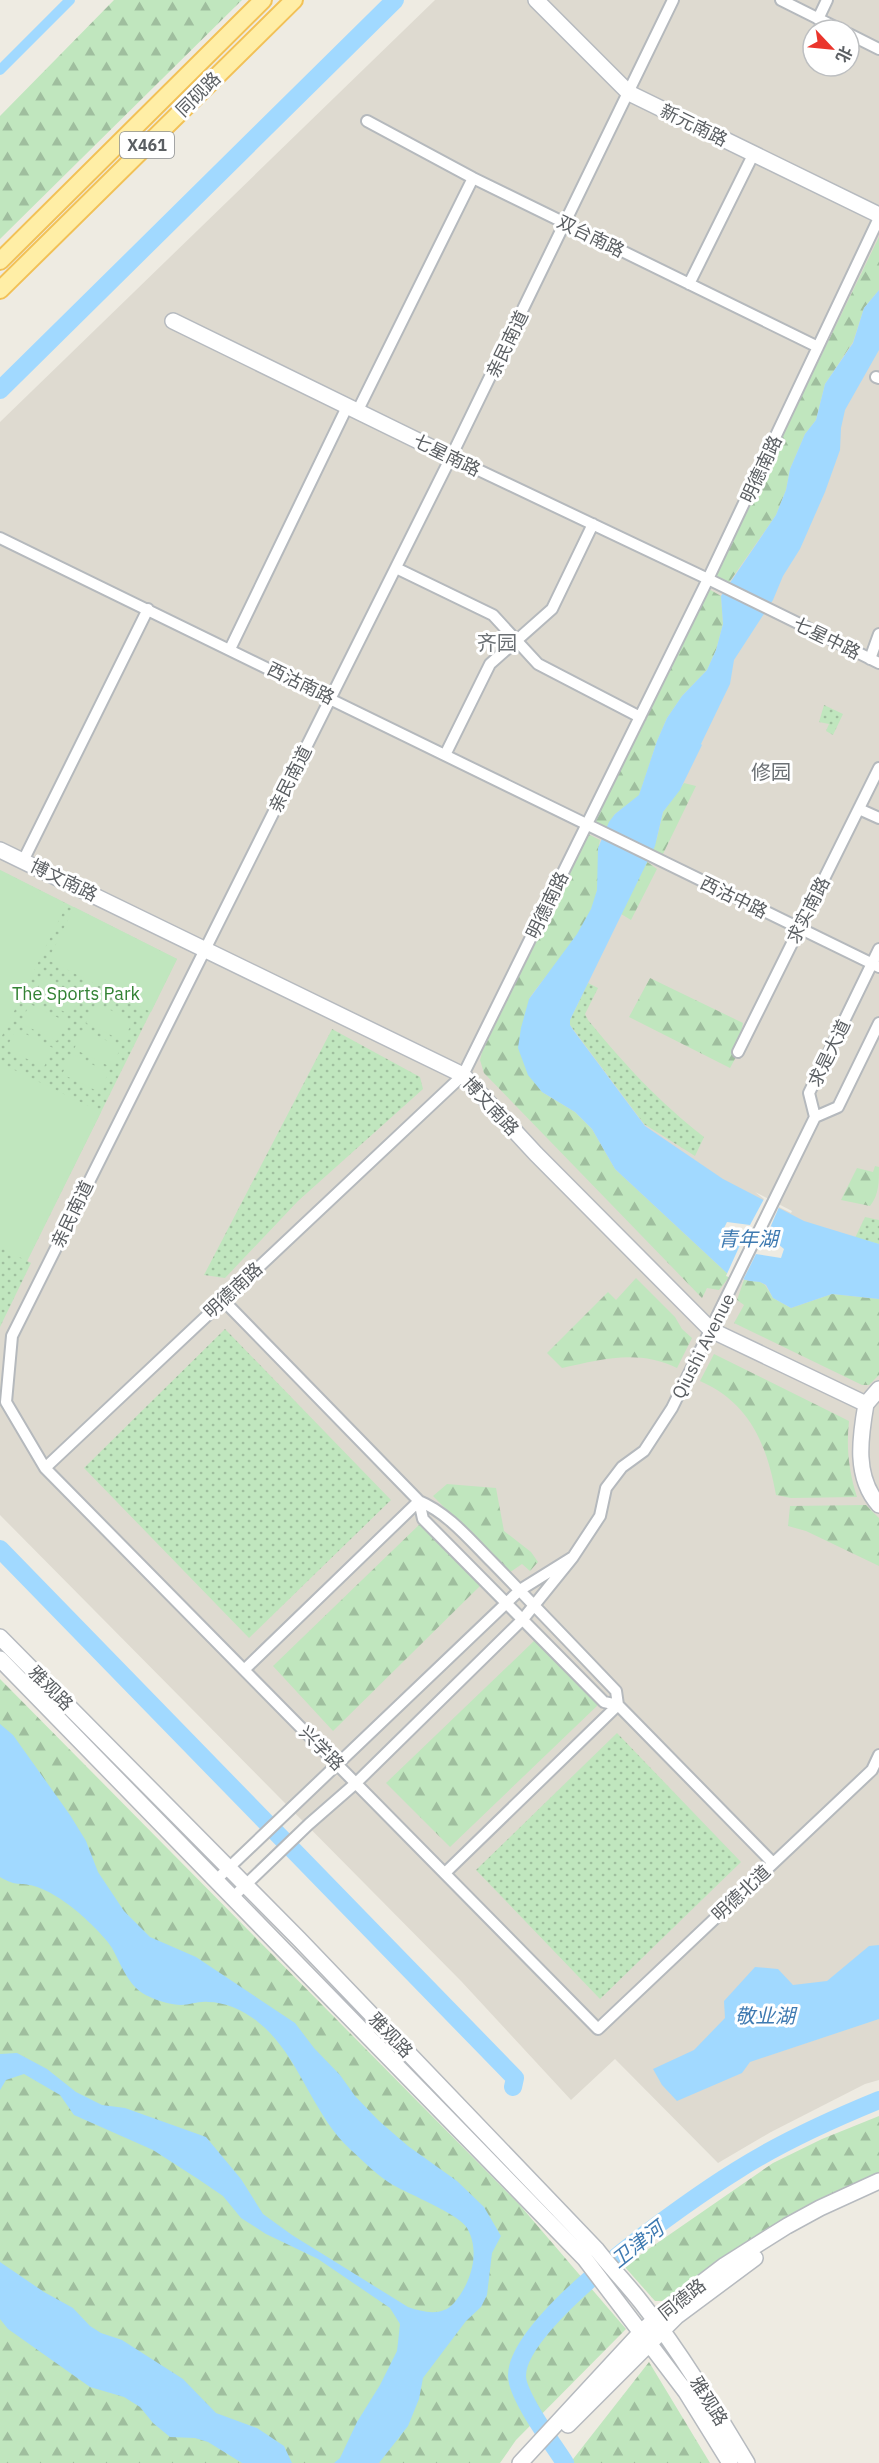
<svg xmlns="http://www.w3.org/2000/svg" width="879" height="2463" font-family="'IBM Plex Sans','Noto Sans SC',sans-serif">
  <style>
    .education { fill: #dedad0; fill-rule: evenodd }
    .grass { fill: url(#grass-dots) }
    .forest { fill: url(#forest-firs) }
    .garden { fill: #c0e6be }
    .water { fill: #a1d9ff }
    .pier { fill: #eeebe2 }
    .lines { fill: none; stroke-linecap: round; stroke-linejoin: round }
    .canal { stroke: #a1d9ff; stroke-width: 10 }
    .river { stroke: #a1d9ff; stroke-width: 18 }
    .street-casing { stroke: #b5b9bd; stroke-width: 14 }
    .secondary-casing { stroke: #b6babf; stroke-width: 18 }
    .primary-casing { stroke: #f2c157; stroke-width: 20 }
    .street { stroke: #fff; stroke-width: 10 }
    .secondary { stroke: #fff; stroke-width: 15 }
    .primary { stroke: #ffeea6; stroke-width: 16 }
    .labels { text-anchor: middle; dominant-baseline: central; stroke-width: 6; stroke-linejoin: round; paint-order: stroke }
    .shield { fill: #fff; stroke: #8c8f92; stroke-width: 1.5 }
    .shield-label { font-size: 16px; font-weight: bold; fill: #5b5f63 }
    .street-label { font-size: 18px; fill: #5b5f63; stroke: #fff }
    .park-label { font-size: 18px; fill: #338234; stroke: #fff }
    .neighbourhood-label { font-size: 20px; fill: #6c7175; stroke: #fff }
    .water-label { font-size: 20px; font-style: italic; fill: #3e7ab1; stroke: #fff }
  </style>
  <defs>
    <pattern id="grass-dots" width="8" height="8" patternUnits="userSpaceOnUse" patternTransform="scale(1.5)"><rect width="8" height="8" fill="#c0e6be"/><path d="M2 2h.1M6 6h.1" fill="none" stroke="#9fbe9e" stroke-width="1.8" stroke-linecap="round"/></pattern>
    <pattern id="forest-firs" width="22" height="20" patternUnits="userSpaceOnUse" patternTransform="scale(1.5)"><rect width="22" height="20" fill="#c0e6be"/><path d="M5 1l3.5 6h-7zM16 11l3.5 6h-7z" fill="#9fbe9e"/></pattern>
  </defs>
  <rect width="100%" height="100%" fill="#eeebe2"/>
  <!-- education -->
  <path class="education" d="M435,0H879V2080L865,2084L771,2132L718,2163L615,2059L571,2100L461,1981L0,1515V422ZM813,30H849V66H813Z"/>
  <!-- grass -->
  <path class="grass" d="M824,705L843,714L833,735L826,731L829,724L819,722Z
    M0,870L177,959L27,1261L31,1263L0,1327Z
    M588,983L598,988L585,1014L588,1020C625,1065 658,1101 704,1137L695,1156L644,1124L570,1025V1020Z
    M332,1029L420,1077L423,1089L298,1201L225,1278L204,1275Z
    M865,1217L879,1220V1244L855,1238Z
    M225,1329L391,1500L249,1638L84,1468Z
    M617,1733L741,1862L600,1999L476,1870Z"/>
  <!-- forest -->
  <path class="forest" d="M114,0H242L0,239V116Z
    M879,237V290L864,308L853,342L825,384L816,420L805,434L790,469L786,490L776,515L728,584L718,578L716,572Z
    M707,588L721,596L723,624L716,650L707,670L682,696L667,718L657,741L639,796L615,814L605,830L592,824Z
    M684,783L696,786L662,856L652,850L657,838L663,812Z
    M588,834L600,840C596,856 600,873 597,890C591,928 550,968 529,999L542,1092L575,1112L592,1129L615,1169L730,1276L719,1290L707,1288L702,1298L484,1073L480,1060L482,1052Z
    M646,861L657,869L631,920L621,914Z
    M650,978L743,1023L736,1057L730,1068L629,1017Z
    M875,1166L879,1167C879,1182 879,1195 870,1206L841,1200L857,1168L873,1172Z
    M636,1278L675,1317L682,1329L692,1338L677,1368C639,1349 602,1359 562,1368L547,1353L608,1292L616,1300Z
    M744,1280L760,1282L765,1285L773,1298L791,1308L832,1294L879,1299V1375L869,1385H862L734,1323L744,1305L737,1300Z
    M714,1354L849,1421C846,1448 849,1472 857,1497L791,1498L776,1495C767,1445 750,1403 700,1381Z
    M447,1484L496,1488L504,1531L531,1552L538,1562L530,1571L522,1564L509,1573L433,1496Z
    M866,1505L879,1518V1566L806,1531L788,1526L790,1506Z
    M421,1523L481,1585L333,1731L273,1666Z
    M535,1640L598,1705L450,1847L386,1783Z
    M0,1679L518,2203L626,2329L516,2440L500,2463H0Z
    M879,2116V2176L843,2189L751,2240L701,2277L664,2301H655L624,2266L773,2163L822,2139Z
    M649,2362L710,2463H570Z"/>
  <!-- garden -->
  <path class="garden" d="M0,870L67,904L0,1040Z
    M74,907L177,959L151,1012L48,960Z
    M43,977L80,996L71,1015L34,997Z
    M96,1003L133,1021L123,1041L86,1023Z
    M30,1004L67,1022L57,1041L20,1023Z
    M16,1029L53,1048L44,1067L6,1049Z
    M84,1029L121,1048L111,1067L74,1049Z
    M72,1054L109,1073L99,1092L62,1074Z
    M0,1063L101,1112L27,1261L0,1247Z"/>
  <!-- water -->
  <path class="water" d="M879,290V350L845,410L841,428L840,450L825,492L800,549L783,576L773,600L734,660L730,684L701,744L702,745L680,790L663,812L655,846L570,1020V1025L574,1031L645,1126L723,1179L804,1221L879,1244V1299L832,1294L791,1308L773,1298L766,1285L760,1282L750,1281L730,1276L615,1169L592,1129L575,1112L542,1092L528,1075L518,1048L521,1028L529,999L577,934L591,909L597,890L598,848L609,822L615,814L639,795L657,741L667,718L682,696L707,670L716,650L723,624L721,596L776,515L786,490L790,469L805,434L816,420L825,384L853,343L864,308Z
    M0,1724L13,1735L70,1815L86,1841L98,1872L124,1911L150,1937L196,1957L295,2023L314,2048L340,2075L355,2096L379,2121L408,2146L457,2181L484,2207L501,2236L492,2253L487,2295L481,2307L466,2321L423,2378L419,2399L408,2426L379,2463H334L340,2458L357,2422L380,2385L397,2351L400,2324L390,2308L318,2259L266,2234L241,2218L223,2196L198,2179L153,2150L74,2115L60,2095L24,2074L6,2080L0,2090V2054L17,2053L47,2069L76,2092L102,2105L125,2108L206,2137L241,2179L263,2214L292,2235L408,2307C423,2312 442,2317 454,2303C471,2283 481,2252 467,2228C460,2215 409,2194 393,2185C378,2176 364,2162 351,2150C312,2115 299,2054 258,2022C245,2011 225,2002 208,2002C199,2001 190,2005 181,2005C172,2005 158,2001 150,1997C129,1989 122,1966 112,1948C107,1940 98,1931 91,1924C76,1909 54,1892 34,1886C19,1882 17,1887 0,1877Z
    M879,1945V2019L750,2062L742,2073L677,2101L662,2085L653,2069L694,2050L725,2018L724,2001L755,1967L778,1969L793,1985L827,1981L869,1946Z
    M0,2262L44,2292L73,2308L90,2326L101,2333L122,2340L183,2379L216,2413L257,2428L284,2446L292,2463H242L208,2442L195,2438L170,2437L153,2423L140,2407L124,2397L90,2387L8,2329L0,2319Z"/>
  <!-- pier -->
  <path class="pier" d="M755,1192L792,1211L791,1213L779,1207L767,1235L784,1249L781,1258L756,1254L742,1282L726,1276L740,1245L723,1230L727,1222L750,1225L764,1199Z"/>
  <g class="lines">
    <!-- canal -->
    <path class="canal" d="M0,70L70,0"/>
    <!-- river -->
    <path class="river" d="M0,390L395,0
      M0,1549L515,2078L513,2087
      M565,2463C553,2444 517,2396 517,2376C516,2320 689,2200 736,2171C781,2142 830,2120 879,2100"/>
    <!-- street casing -->
    <g class="street-casing">
      <path id="street" d="M673,0L451,457L12,1336L6,1402L45,1468L598,2029L872,1770L879,1755
        M781,0L841,30
        M818,19L827,0
        M849,34L879,49
        M367,121L473,178L818,347
        M689,284L753,155
        M876,377L879,378
        M357,412L473,178
        M451,457L708,579L879,663
        M0,538L879,967
        M396,568L493,615L538,664L640,717
        M230,649L347,407
        M870,659L879,634
        M445,755L490,664L552,609L593,524
        M859,809L879,818
        M23,861L148,609
        M738,1052L879,768
        M815,1117L809,1093L879,949
        M815,1117L838,1107L879,1023
        M223,1300L419,1501C448,1513 470,1540 492,1562C534,1605 575,1648 616,1691L618,1705
        M45,1468L463,1075L708,579L879,218
        M419,1501L423,1519L604,1702L618,1705L773,1863
        M573,1557L600,1516L606,1488L622,1467L644,1451L672,1408L815,1117
        M244,1670L419,1501
        M445,1873L618,1705
        M216,1880L520,1590L573,1557L523,1619L356,1783L309,1824L233,1897"/>
    </g>
    <!-- secondary casing -->
    <g class="secondary-casing">
      <path id="secondary" d="M536,0L629,93L879,215
        M173,321L451,457
        M0,850L463,1075L536,1154L711,1330L866,1404
        M866,1404C860,1438 854,1477 879,1505
        M866,1404L879,1389
        M0,1637L299,1939L597,2250C611,2268 627,2284 641,2302C681,2353 714,2408 747,2463
        M0,1659L585,2259L686,2392L730,2463
        M568,2425L677,2316L755,2258
        M520,2463L642,2331L670,2307L725,2265L787,2226L820,2208L879,2181"/>
    </g>
    <!-- primary casing -->
    <g class="primary-casing">
      <path id="primary" d="M0,261L263,0
        M0,290L294,0"/>
    </g>
    <!-- street -->
    <use href="#street" class="street"/>
    <!-- secondary -->
    <use href="#secondary" class="secondary"/>
    <!-- primary -->
    <use href="#primary" class="primary"/>
  </g>
  <g class="labels">
    <!-- shield labels -->
    <rect class="shield" x="120" y="132" width="54" height="26" rx="4.5"/>
    <g class="shield-label">
      <text x="147" y="145">X461</text>
    </g>
    <!-- street labels -->
    <g class="street-label">
      <text transform="translate(198 94) rotate(-45)">同砚路</text>
      <text transform="translate(694 125) rotate(26)">新元南路</text>
      <text transform="translate(591 236) rotate(26)">双台南路</text>
      <text transform="translate(507 344) rotate(-64)">亲民南道</text>
      <text transform="translate(447 455) rotate(26)">七星南路</text>
      <text transform="translate(761 469) rotate(-65)">明德南路</text>
      <text transform="translate(827 638) rotate(26)">七星中路</text>
      <text transform="translate(301 683) rotate(26)">西沽南路</text>
      <text transform="translate(290 779) rotate(-63)">亲民南道</text>
      <text transform="translate(64 880) rotate(26)">博文南路</text>
      <text transform="translate(734 897) rotate(26)">西沽中路</text>
      <text transform="translate(547 905) rotate(-64)">明德南路</text>
      <text transform="translate(808 910) rotate(-63)">求实南路</text>
      <text transform="translate(829 1053) rotate(-64)">求是大道</text>
      <text transform="translate(491 1106) rotate(47)">博文南路</text>
      <text transform="translate(72 1214) rotate(-64)">亲民南道</text>
      <text transform="translate(233 1290) rotate(-43)">明德南路</text>
      <text transform="translate(703 1346) rotate(-63)">Qiushi Avenue</text>
      <text transform="translate(51 1688) rotate(45)">雅观路</text>
      <text transform="translate(322 1748) rotate(45)">兴学路</text>
      <text transform="translate(741 1893) rotate(-43)">明德北道</text>
      <text transform="translate(391 2035) rotate(46)">雅观路</text>
      <text transform="translate(682 2299) rotate(-38)">同德路</text>
      <text transform="translate(709 2401) rotate(58)">雅观路</text>
    </g>
    <!-- park labels -->
    <g class="park-label">
      <text x="76" y="993">The Sports Park</text>
    </g>
    <!-- neighbourhood labels -->
    <g class="neighbourhood-label">
      <text x="497" y="642">齐园</text>
      <text x="771" y="771">修园</text>
    </g>
    <!-- water labels -->
    <g class="water-label">
      <text x="748" y="1238">青年湖</text>
      <text x="765" y="2015">敬业湖</text>
      <text transform="translate(637 2244) rotate(-38)">卫津河</text>
    </g>
  </g>
  <!-- north arrow -->
  <g transform="translate(831 48) rotate(116)"><circle r="28" fill="#ffffff" stroke="#bdbfc1" stroke-width="1.5"/>
  <path d="M0-4.5L10 22L0 15L-10 22Z" fill="#ea352c"/>
  <text y="-9" font-size="16" font-weight="bold" text-anchor="middle" fill="#5b5f63">北</text>
  </g>
</svg>
